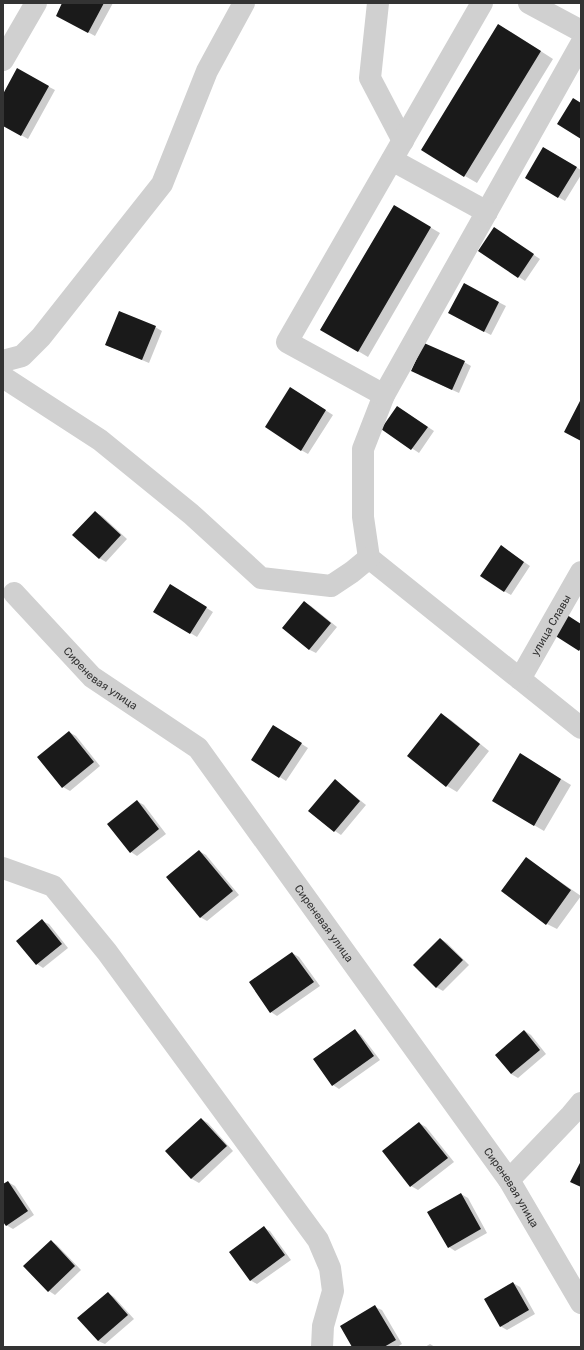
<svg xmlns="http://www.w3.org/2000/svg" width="584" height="1350" font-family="Rubik,sans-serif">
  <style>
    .shadow { fill: #0003 }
    .building { fill: #1a1a1a }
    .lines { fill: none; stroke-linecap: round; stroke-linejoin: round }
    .minor { stroke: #d0d0d0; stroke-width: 22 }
    .labels { text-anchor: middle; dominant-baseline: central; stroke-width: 4; stroke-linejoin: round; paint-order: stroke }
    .street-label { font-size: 11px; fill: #333; stroke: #fff }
  </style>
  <rect width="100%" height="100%" fill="#fff"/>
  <!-- shadow -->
  <path class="shadow" d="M63,3H113L95,36L64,19Z
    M511,32L553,59L477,183L465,176Z
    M17,70L55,90L28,139L3,125V96Z
    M544,148L581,170V175L565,201L526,178Z
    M394,206L440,233L368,357L321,329Z
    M501,233L540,259L525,281L480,251Z
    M464,284L506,306L491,335L456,317Z
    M155,327L162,331L149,363L106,345Z
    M464,362L471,366L459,393L419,375Z
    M297,392L333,415L308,454L301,450Z
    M404,411L434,431L419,453L383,429Z
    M95,512L102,516L127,539L106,562L99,558Z
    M508,551L530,566L511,595L504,591Z
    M177,589L213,612L197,637L154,611Z
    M304,602L311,606L337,627L316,653L310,650L283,628Z
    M441,714L451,720L489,751L457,792L447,786L408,756Z
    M280,730L308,748L286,781L252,759Z
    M69,732L76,736L100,766L70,791L63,787L38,757Z
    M530,760L571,785L544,831L493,801Z
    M335,781L341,785L366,805L341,835L335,831L310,811Z
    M137,801L144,805L166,834L137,856L131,852Z
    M199,851L206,855L239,895L207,921L200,917Z
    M526,858L581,896L557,929L547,924Z
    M42,921L49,924L68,948L43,968L37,964Z
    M441,939L447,943L469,965L443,991L436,987Z
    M292,953L299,957L320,986L277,1016L271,1012Z
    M355,1031L361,1035L380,1060L339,1089L333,1085Z
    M525,1031L531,1035L546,1054L518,1078L511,1074Z
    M201,1119L208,1123L233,1151L199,1183L192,1179L167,1151Z
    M419,1123L426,1127L454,1162L418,1190L411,1186Z
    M8,1182L15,1186L34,1215L13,1229L6,1225L3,1220V1186Z
    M461,1194L468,1198L487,1233L455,1251L449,1247Z
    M264,1228L270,1231L291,1260L257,1284L250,1280Z
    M51,1241L57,1245L81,1270L55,1295L49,1291Z
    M513,1283L520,1287L535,1314L507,1330L500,1326Z
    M108,1293L114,1297L134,1319L105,1344L98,1341Z
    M375,1307L382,1310L402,1344L397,1347H353Z
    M430,1344L435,1347H425Z"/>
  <!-- building -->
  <path class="building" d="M62,3H104L88,33L56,16Z
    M498,24L541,51L464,177L421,150Z
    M17,68L49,86L21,136L3,126V94Z
    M573,98L581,103V139L557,124Z
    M543,147L577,167L558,198L525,178Z
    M394,205L431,227L358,352L320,330Z
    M494,227L534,254L518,278L478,251Z
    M464,283L499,302L484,332L448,313Z
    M119,311L156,326L142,360L105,345Z
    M424,343L465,361L452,390L411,371Z
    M290,387L326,410L301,451L265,427Z
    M581,399V441L564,432Z
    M397,406L428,427L411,450L381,429Z
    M95,511L121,535L99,559L72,535Z
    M501,545L524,562L504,592L480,576Z
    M170,584L207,607L190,634L153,612Z
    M304,601L331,623L309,650L282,628Z
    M567,615L581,624V648L579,651L554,635Z
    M441,713L480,744L446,787L407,756Z
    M273,725L302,743L279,778L251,760Z
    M69,731L94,762L62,788L37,757Z
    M520,753L561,779L534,826L492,801Z
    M335,779L360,801L334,832L308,811Z
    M137,800L159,829L130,853L107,824Z
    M199,850L233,891L200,918L166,877Z
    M526,857L571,890L546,925L501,891Z
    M42,919L62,944L36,965L16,941Z
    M440,938L463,960L436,988L413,965Z
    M292,952L314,982L270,1013L249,982Z
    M355,1029L374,1056L332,1086L313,1059Z
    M524,1030L540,1050L511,1074L495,1055Z
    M201,1118L227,1146L191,1179L165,1151Z
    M419,1122L448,1158L410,1187L382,1151Z
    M581,1161V1187L570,1182Z
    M8,1181L28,1211L6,1226L3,1222V1184Z
    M461,1193L481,1229L448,1248L427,1212Z
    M264,1226L285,1255L250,1281L229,1252Z
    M51,1240L75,1266L48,1292L23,1266Z
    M513,1282L529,1310L500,1327L484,1299Z
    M108,1292L128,1315L98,1341L77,1318Z
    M375,1305L396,1340L384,1347H352L340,1326Z"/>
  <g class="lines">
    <!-- minor -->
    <g class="minor">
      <path d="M378,3L370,78L403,141"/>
      <path d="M529,3L581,31"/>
      <path d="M581,44L384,395L363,449V517L369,558L581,728"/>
      <path d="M3,60L36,3"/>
      <path d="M392,160L487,212"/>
      <path d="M3,361L22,356L41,337L162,184L207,71L244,3"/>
      <path d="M3,377L100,440L191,514L261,578L331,586L352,572L369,558"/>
      <path d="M384,395L287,342L482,3"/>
      <path id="s1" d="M14,593L92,677L198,748L509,1180L581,1303"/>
      <path id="s2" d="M520,679L581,572"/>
      <path d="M3,868L53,886L107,952L318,1240L330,1268L333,1291L323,1326L322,1347"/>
      <path d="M509,1180L571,1115L581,1103"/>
    </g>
  </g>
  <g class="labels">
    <!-- street labels -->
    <g class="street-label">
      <text stroke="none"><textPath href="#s2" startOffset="62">улица Славы</textPath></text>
      <text stroke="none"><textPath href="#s1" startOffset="122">Сиреневая улица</textPath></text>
      <text stroke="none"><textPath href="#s1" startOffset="458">Сиреневая улица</textPath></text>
      <text stroke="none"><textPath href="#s1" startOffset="782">Сиреневая улица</textPath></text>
    </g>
  </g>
  <!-- border -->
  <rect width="584" height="1350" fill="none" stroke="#333333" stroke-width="8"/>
</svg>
